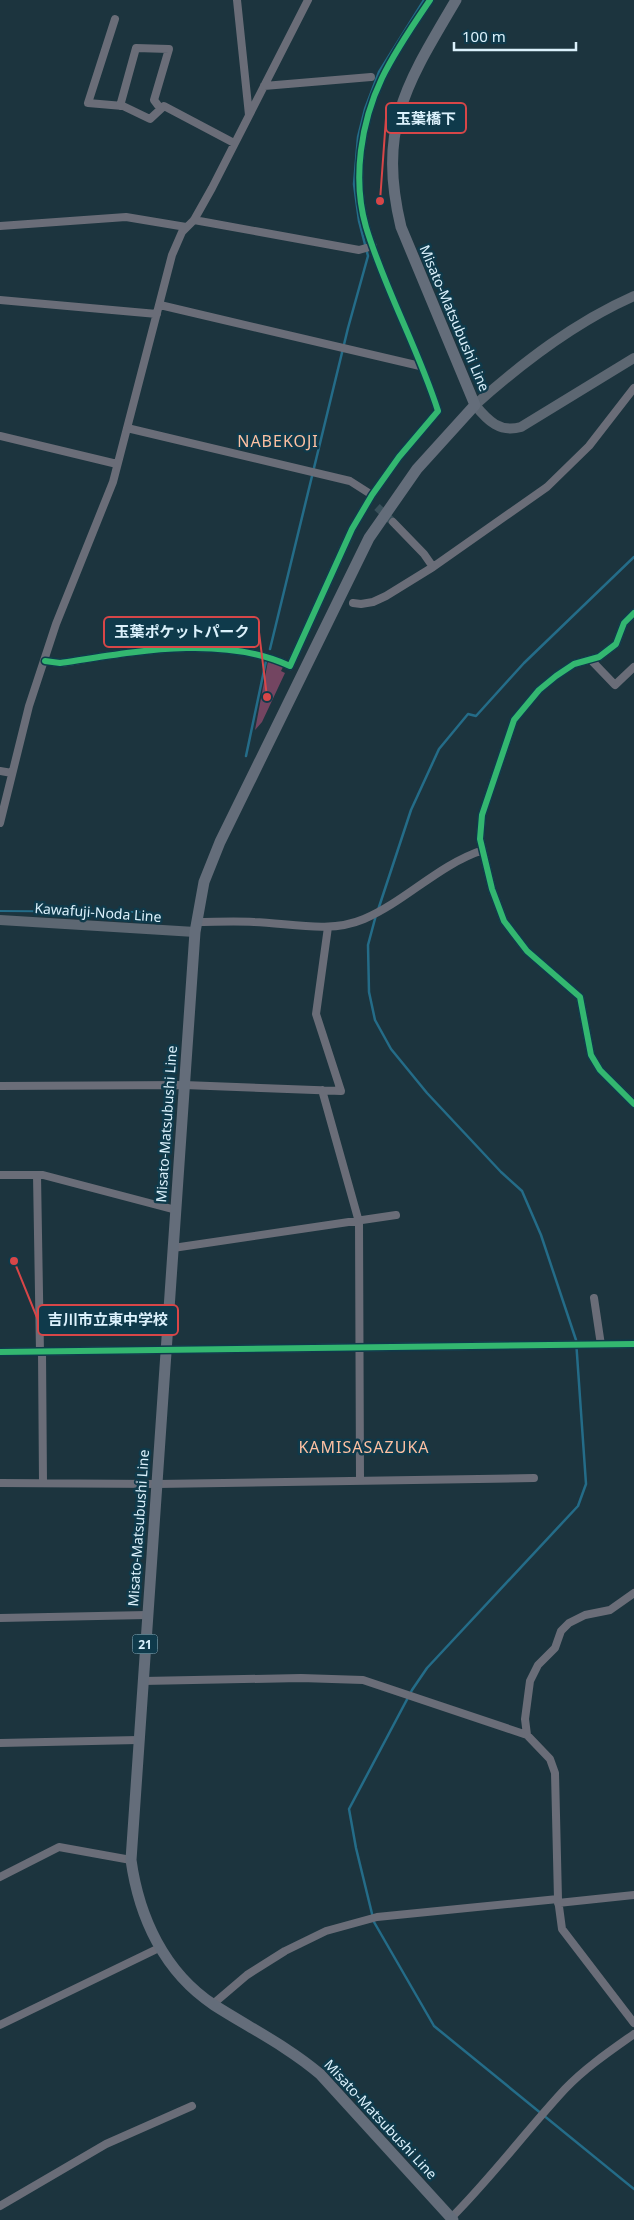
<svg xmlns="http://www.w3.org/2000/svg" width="634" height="2220" font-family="'Noto Sans','Noto Sans JP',sans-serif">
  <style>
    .green { fill: #734561 }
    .water { fill: #246c88 }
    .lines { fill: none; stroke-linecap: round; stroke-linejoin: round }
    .stream { stroke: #246c88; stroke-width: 2.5 }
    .street-tunnel { stroke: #39505a; stroke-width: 8; stroke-dasharray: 8 4; stroke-linecap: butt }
    .street { stroke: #6a6d78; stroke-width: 8 }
    .secondary { stroke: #5d6772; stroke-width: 10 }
    .primary { stroke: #646d7a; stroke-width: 11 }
    .cycleway-casing { stroke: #0f3a4b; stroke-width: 9 }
    .cycleway { stroke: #33b770; stroke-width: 6 }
    .labels { text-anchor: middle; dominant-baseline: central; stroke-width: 5; stroke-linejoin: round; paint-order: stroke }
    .shield { fill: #0f3a4b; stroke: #9ebac7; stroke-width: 1 }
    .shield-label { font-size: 12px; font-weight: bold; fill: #dbf1fc }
    .street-label { font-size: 14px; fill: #dbf1fc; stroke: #0f3a4b }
    .quarter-label { font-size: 16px; letter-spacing: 1px; fill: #fcc0a2; stroke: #0f3a4b }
    .leader { fill: none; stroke: #d74648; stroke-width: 2 }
    .callout-dot { fill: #d74648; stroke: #0f3a4b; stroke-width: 2 }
    .callout { fill: #0f3a4b; stroke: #d74648; stroke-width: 2 }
    .callout-label { font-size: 15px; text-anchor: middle; font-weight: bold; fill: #dbf1fc }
  </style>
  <rect width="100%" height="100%" fill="#1c343e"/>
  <!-- green -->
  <path class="green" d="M268,661L283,667L281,671L285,673L262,722L255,730Z"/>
  <!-- water -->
  <path class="water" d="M0,910L145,911L144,913L0,912Z"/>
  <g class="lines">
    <!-- stream -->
    <path class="stream" d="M270,649L348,328L368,256L359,221L354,184L358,137L365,109L379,72L424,0
      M246,756L266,661
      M378,910L411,810L439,749L468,714L476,716L524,663L634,557
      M376,915L368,945L369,992L375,1020L391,1049L427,1093L501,1172L522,1191L541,1235L576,1340L586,1484L578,1506L427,1668L412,1690L349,1809L356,1848L374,1922L434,2026L634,2189"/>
    <!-- street-tunnel -->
    <path class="street-tunnel" d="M377,507L393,522"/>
    <!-- street -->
    <path class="street" d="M237,0L249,115
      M115,19L88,103L123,106L150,119L164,106L234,143
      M264,86L371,77
      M120,106L136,48L169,49L154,100L160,108
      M194,220L359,250L373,246
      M0,226L126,217L186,227
      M0,300L157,314
      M160,305L420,366
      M127,428L350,481L372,495
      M0,436L117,464
      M393,522L424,554L433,567
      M353,603L361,604L373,602L386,596L433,567L547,487L589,446L634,388
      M634,613L624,623L616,644L599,657L574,664L556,676L539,690L514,720L482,815L480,839L492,889L504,921L527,951L580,997L591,1055L600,1070L634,1104
      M591,660L615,685L634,667
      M45,661L60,663C132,652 222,634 290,666L352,529L372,495L399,457L438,411C418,348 385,290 366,227C352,179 361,122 382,78C395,51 413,25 430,0
      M0,771L12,773
      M0,823L29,706L56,624L113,482L172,255L182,232L194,220L212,188L308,0
      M196,922C215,922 234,921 254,922C290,923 329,934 364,919C406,901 438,865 483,850
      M0,1086L184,1085L341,1091L316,1014L328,927
      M322,1090L359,1222L360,1479
      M0,1175H43L176,1210
      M37,1175L40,1352
      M173,1248L396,1215
      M594,1298L601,1345
      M0,1352L634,1344
      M42,1352L43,1483
      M0,1483L157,1484L534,1478
      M634,1593L610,1610L585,1615L569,1623L561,1631L555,1648L538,1665L530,1681L525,1719L527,1735L550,1759L555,1773L558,1899L562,1929L634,2023
      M0,1618L147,1615
      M143,1681L301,1678L363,1680L527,1735
      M0,1743L138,1740
      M0,1877L59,1847L131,1860
      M558,1903L634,1895
      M213,2004L247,1975L285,1951L326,1931L377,1917L558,1899
      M0,2025L159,1948
      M0,2206L106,2144L192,2106
      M451,2218C492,2177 526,2131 565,2089C585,2068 610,2051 634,2034"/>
    <!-- secondary -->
    <path class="secondary" d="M634,296C575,322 523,362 475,405C488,421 500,433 521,427L634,358
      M0,920L195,932"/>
    <!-- primary -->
    <path class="primary" d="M453,2220L320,2074C287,2046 250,2028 214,2005C164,1972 139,1917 131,1860L195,932L204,882L220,842L369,538L417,469L475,405L401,227C377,127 407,83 456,0"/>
    <!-- cycleway casing -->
    <g class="cycleway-casing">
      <path id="cycleway" d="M634,613L624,623L616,644L599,657L574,664L556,676L539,690L514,720L482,815L480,839L492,889L504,921L527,951L580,997L591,1055L600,1070L634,1104
        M45,661L60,663C132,652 222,634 290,666L352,529L372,495L399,457L438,411C418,348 385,290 366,227C352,179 361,122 382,78C395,51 413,25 430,0
        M0,1352L634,1344"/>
    </g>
    <!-- cycleway -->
    <use href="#cycleway" class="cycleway"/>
  </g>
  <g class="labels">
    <!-- shield labels -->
    <rect class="shield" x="132.5" y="1634.5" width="25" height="19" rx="4"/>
    <g class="shield-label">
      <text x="145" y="1644">21</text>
    </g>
    <!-- street labels -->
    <g class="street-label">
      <text transform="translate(455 318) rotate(67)">Misato-Matsubushi Line</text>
      <text transform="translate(98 912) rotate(4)">Kawafuji-Noda Line</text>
      <text transform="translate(166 1124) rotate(-86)">Misato-Matsubushi Line</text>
      <text transform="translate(138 1528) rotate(-86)">Misato-Matsubushi Line</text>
      <text transform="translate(381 2119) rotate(47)">Misato-Matsubushi Line</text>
    </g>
    <!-- quarter labels -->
    <g class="quarter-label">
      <text x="278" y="441">NABEKOJI</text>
      <text x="364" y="1447">KAMISASAZUKA</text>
    </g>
  </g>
  <!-- callouts -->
  <path class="leader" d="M380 201L386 118M267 697L259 632M14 1261L38 1320"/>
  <g class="callout-dot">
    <circle cx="380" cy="201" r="5"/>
    <circle cx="267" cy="697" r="5"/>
    <circle cx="14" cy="1261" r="5"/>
  </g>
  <g class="callout">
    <rect x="386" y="103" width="80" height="30" rx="5"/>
    <rect x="104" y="617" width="155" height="30" rx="5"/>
    <rect x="38" y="1305" width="140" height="30" rx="5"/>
  </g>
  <g class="callout-label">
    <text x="426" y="124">玉葉橋下</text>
    <text x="182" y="637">玉葉ポケットパーク</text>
    <text x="108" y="1325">吉川市立東中学校</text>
  </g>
  <!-- scale -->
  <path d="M454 42v8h122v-8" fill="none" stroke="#dbf1fc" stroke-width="2.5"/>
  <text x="462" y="42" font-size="15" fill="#dbf1fc" stroke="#0f3a4b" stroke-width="4" paint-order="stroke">100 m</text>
</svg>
